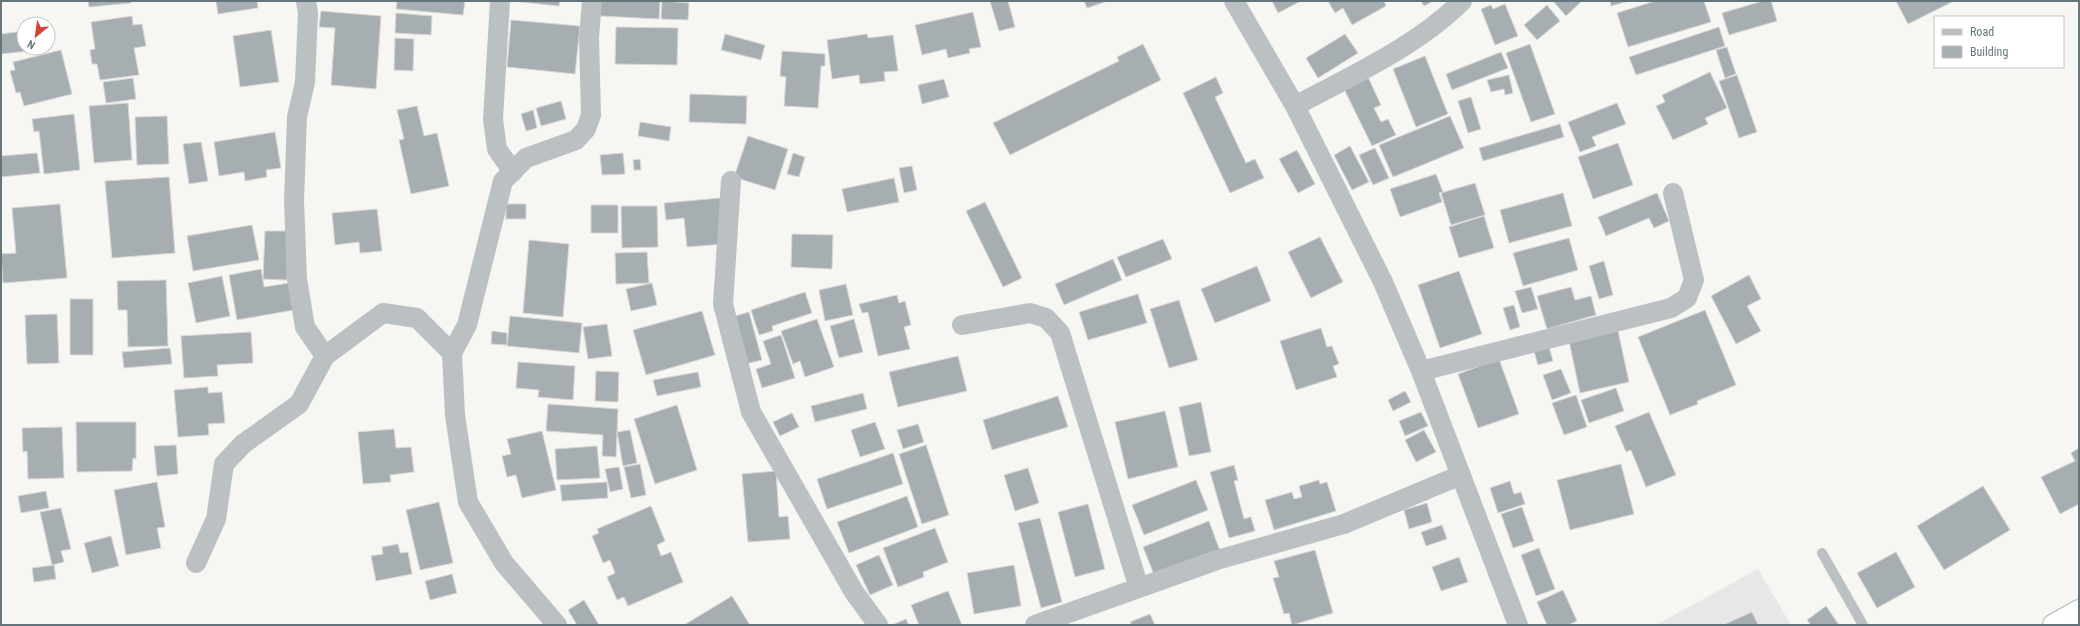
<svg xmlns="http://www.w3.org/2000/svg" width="2080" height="626" font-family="'Roboto Condensed',sans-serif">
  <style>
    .built { fill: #e7e7e7 }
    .building { fill: #a6aeb2; stroke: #d8d7d6 }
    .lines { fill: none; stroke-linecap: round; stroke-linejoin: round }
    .highway-casing { stroke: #b1b6b8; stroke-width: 24 }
    .lane { stroke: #bbc1c3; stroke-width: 10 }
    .street { stroke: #bbc1c3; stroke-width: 20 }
    .highway { stroke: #fff; stroke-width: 22 }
  </style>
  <rect width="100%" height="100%" fill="#f6f6f3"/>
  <!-- built -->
  <path class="built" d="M1758,569L1791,625H1656Z"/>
  <!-- building -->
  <path class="building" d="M88,1H131V3L89,7Z
    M216,1H257L258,8L218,14Z
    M397,1H465L463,15L396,9Z
    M512,1H560L559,6Z
    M600,1H660L659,19L600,16Z
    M662,1L689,3L688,20L661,19Z
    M990,1H1008L1015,27L999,31Z
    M1084,1H1108L1087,8Z
    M1272,1H1301L1278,13Z
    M1328,1H1384L1386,6L1352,25L1343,8L1335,13Z
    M1421,1H1433L1424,6Z
    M1553,1H1582L1566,16Z
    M1610,1H1629L1611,6Z
    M1655,1H1704L1711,22L1628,47L1617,13Z
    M1763,1H1771L1777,21L1729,35L1722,13Z
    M1896,1H1954L1908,24Z
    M1505,4L1518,36L1495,45L1481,9L1491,5L1493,9Z
    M1547,5L1560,21L1537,40L1524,25Z
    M321,11L381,16L376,89L331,85L335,28L319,27Z
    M973,12L981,47L969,49L970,53L948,58L946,49L922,55L915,25Z
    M396,13L432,16L431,35L395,33Z
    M132,16L133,25L142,24L146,46L134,48L139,75L100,80L97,64H92L90,50L95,49L91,22Z
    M511,20L580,26L575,74L507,67Z
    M616,27L678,28L677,65L615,64Z
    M1719,27L1725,46L1636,75L1629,57Z
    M271,30L279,82L240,87L233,36Z
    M24,31V48H28L29,51L1,54V34Z
    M725,34L765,45L761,60L721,50Z
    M867,34L868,38L893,35L898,71L884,72L885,81L860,84L859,75L832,79L827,40Z
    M1345,34L1358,53L1318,78L1306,58Z
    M395,38L414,39L413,71L394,70Z
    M1143,44L1161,80L1010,155L993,123L1119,61L1117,57Z
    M1530,44L1555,114L1531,122L1506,53Z
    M1727,47L1736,74L1725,78L1716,50Z
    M61,50L72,94L24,106L20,92L16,93L10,71L15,70L13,62Z
    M782,51L825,54V66H821L818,108L784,106L786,77L780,76Z
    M1501,52L1508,68L1452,90L1446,74Z
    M1425,56L1448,114L1416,127L1393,69Z
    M1710,72L1727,108L1705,118L1708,124L1673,140L1656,106L1665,102L1662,95Z
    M1509,75L1513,93L1505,95L1504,89L1491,92L1487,80Z
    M1737,75L1757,132L1739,138L1719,81Z
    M1216,77L1223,93L1215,97L1246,163L1255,159L1264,178L1230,193L1183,93Z
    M1368,77L1381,105L1374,108L1381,122L1388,119L1396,135L1372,146L1344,89Z
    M133,78L136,99L106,103L103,82Z
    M944,79L949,97L922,104L918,85Z
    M690,94L747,96L746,124L689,122Z
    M1471,97L1481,129L1468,133L1458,101Z
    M561,101L566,119L541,126L536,108Z
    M128,103L132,160L94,163L89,106Z
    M1617,103L1626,124L1592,137L1596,146L1580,152L1568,122Z
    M417,106L424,136L437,133L449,186L411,194L399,140L404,139L397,110Z
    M533,110L537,128L526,131L521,114Z
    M74,114L80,170L44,174L39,131L34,132L32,119Z
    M167,116L169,164L137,165L135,117Z
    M1450,116L1464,148L1393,177L1379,145Z
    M640,122L671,127L669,141L638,136Z
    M1560,124L1564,137L1483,161L1479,148Z
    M275,132L281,168L266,170L267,177L245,181L244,172L219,176L214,142Z
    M748,136L788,149L775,190L734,177Z
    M201,142L208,181L189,184L183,144Z
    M1618,143L1633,185L1593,199L1578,157Z
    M1350,146L1369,182L1352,190L1334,155Z
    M1375,148L1389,178L1373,185L1359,155Z
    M1297,150L1315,184L1298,193L1279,159Z
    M37,153L40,173L1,177V156Z
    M623,153L625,174L602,175L600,155Z
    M793,153L805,157L799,177L787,174Z
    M640,159L641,170H634L633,160Z
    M912,166L917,190L904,193L899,168Z
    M1436,174L1443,192L1439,193L1442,202L1400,217L1390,189Z
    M169,177L175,253L112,258L105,181Z
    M894,178L899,202L847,212L842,189Z
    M1475,183L1485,215L1451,225L1441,193Z
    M1563,193L1572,226L1509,243L1500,210Z
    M1657,193L1669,221L1654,228L1649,218L1606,236L1598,217Z
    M720,198L724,244L687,247L684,218L666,220L664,203Z
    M985,202L1022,278L1003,287L966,211Z
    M60,204L67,278L3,283L1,254L16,253L12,208Z
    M506,204H526V219H506Z
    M591,205H618V233H591Z
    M621,206H657L658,247L622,248Z
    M377,209L382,251L360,253L359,242L335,245L332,213Z
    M1484,216L1494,248L1459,258L1449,227Z
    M252,225L259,260L193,271L187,236Z
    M265,231H288L287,280L263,279Z
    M792,234L833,235L832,269L791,267Z
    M1320,237L1343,282L1311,298L1288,252Z
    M1569,238L1578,270L1523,286L1513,253Z
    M1163,239L1172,259L1126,277L1117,257Z
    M529,240L569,244L563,317L523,313Z
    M647,252L649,283L616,284L615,253Z
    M1113,259L1122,280L1064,305L1055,284Z
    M1604,261L1613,295L1599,299L1589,266Z
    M1257,266L1271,301L1215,323L1201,289Z
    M261,269L264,287L289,283L294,310L237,320L229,275Z
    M1459,271L1482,334L1440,348L1418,285Z
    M1749,275L1761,299L1747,306L1761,331L1736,344L1711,296Z
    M222,276L230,316L196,323L188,283Z
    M166,280L168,346L128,347L127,310H118L117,281Z
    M652,283L657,305L631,311L626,289Z
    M846,284L853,315L825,321L819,290Z
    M1531,287L1538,309L1522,313L1515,291Z
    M1571,287L1575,300L1591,296L1596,315L1547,329L1537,296Z
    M805,292L812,313L772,326L773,331L759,335L751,310Z
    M1138,294L1147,323L1088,340L1079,312Z
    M897,295L899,303L905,301L911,325L904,327L910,349L878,356L868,312L862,313L859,304Z
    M70,299H93V355H70Z
    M1179,300L1198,360L1169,368L1150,309Z
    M1514,305L1520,327L1510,330L1503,308Z
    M1705,310L1736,385L1697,401L1698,404L1670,415L1638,337Z
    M702,311L715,355L646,375L633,330Z
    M749,312L762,360L745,364L732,317Z
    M57,314L59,363L27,364L25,315Z
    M510,316L582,323L579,353L507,346Z
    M817,319L834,367L805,377L800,361L793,364L781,331Z
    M854,319L863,352L839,358L830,326Z
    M607,324L612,356L588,359L583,327Z
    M1321,328L1327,347L1332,346L1339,364L1333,366L1337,377L1296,390L1280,341Z
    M492,331L507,333V345L491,344Z
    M1618,331L1629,382L1580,393L1569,341Z
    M251,332L253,363L217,365L218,376L184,378L181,336Z
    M781,335L795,378L762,388L756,369L771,364L763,341Z
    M1549,347L1553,361L1538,365L1534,351Z
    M170,348L172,364L124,368L122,352Z
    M958,356L967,391L898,407L889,372Z
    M1499,359L1519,414L1478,428L1458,374Z
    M518,362L575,366L573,400L538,397L539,390L516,388Z
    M1561,369L1571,393L1552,400L1543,375Z
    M596,371L619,372L618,402L595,401Z
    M698,372L701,387L657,396L653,380Z
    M208,387V393L222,392L225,423L208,424L209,435L178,437L174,390Z
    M1616,388L1624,411L1589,423L1581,400Z
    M1405,391L1411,402L1393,411L1388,400Z
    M863,393L867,409L815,422L811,406Z
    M1576,395L1587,427L1564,435L1552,403Z
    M1058,396L1068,427L992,450L983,420Z
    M1201,402L1211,452L1189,456L1179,407Z
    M548,404L618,409L616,457L602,456L603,435L546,431Z
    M677,405L697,470L655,484L634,419Z
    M1165,411L1178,467L1128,479L1115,422Z
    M1421,412L1428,426L1405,436L1399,421Z
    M1649,412L1676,475L1646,487L1631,450L1626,452L1615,426Z
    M792,413L799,427L780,436L773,422Z
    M76,422H136V459L133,458L132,471L77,472Z
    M875,422L885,449L860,457L851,430Z
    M918,424L924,442L903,449L897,430Z
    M62,427L64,478L28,479L27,451L23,452L22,428Z
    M394,429L396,448L411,447L414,472L390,475L391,482L363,484L358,432Z
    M630,430L637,463L623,466L617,432Z
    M1424,430L1436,452L1416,462L1405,440Z
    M542,431L556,490L522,498L516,475L507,477L502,456L511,454L507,439Z
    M176,445L178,474L157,476L154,446Z
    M926,445L949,515L922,524L899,454Z
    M597,446L600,478L557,480L555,449Z
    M2079,448V504L2060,514L2041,477L2075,461L2071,453Z
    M893,453L903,484L827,509L817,479Z
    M640,464L646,495L631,498L624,467Z
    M1621,464L1634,514L1570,530L1557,480Z
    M1234,465L1238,480L1234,481L1244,519L1251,517L1255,531L1229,538L1210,472Z
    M619,467L623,489L610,492L605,469Z
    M1028,468L1039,503L1015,511L1004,475Z
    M776,471L779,517L788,516L790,539L748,542L742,474Z
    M1196,480L1208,510L1144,535L1132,505Z
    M1319,480L1320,484L1327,482L1336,511L1274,530L1265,500L1292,492L1294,499L1302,497L1299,486Z
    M1510,481L1514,494L1521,492L1525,504L1498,513L1490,488Z
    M157,482L165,527L157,528L161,548L126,555L114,490Z
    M607,482L608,498L562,501L560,485Z
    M1983,486L2010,530L1944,570L1917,526Z
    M46,491L49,508L21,513L18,496Z
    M907,496L918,527L849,553L837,522Z
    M439,502L453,563L420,570L406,510Z
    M1427,503L1432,522L1409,529L1404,510Z
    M1088,504L1105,569L1075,577L1058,512Z
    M651,506L665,541L657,545L661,556L671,552L683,582L628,606L624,597L617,600L607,577L615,573L610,560L603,563L592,536L599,533L597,529Z
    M1522,507L1534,541L1513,548L1501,514Z
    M61,508L71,549L61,551L64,562L52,565L40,512Z
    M1040,518L1062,602L1041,608L1018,523Z
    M1209,521L1220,551L1155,577L1143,547Z
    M1442,525L1447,539L1426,546L1421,532Z
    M935,528L948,562L923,572L924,577L898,587L883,548Z
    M111,536L119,566L92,573L84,543Z
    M398,544L400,553L408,552L412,574L376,581L371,556L383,554L382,547Z
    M1539,548L1555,589L1536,596L1521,555Z
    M1315,550L1333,613L1292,625L1289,613L1284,614L1273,578L1279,577L1274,561Z
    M1896,552L1915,587L1877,608L1857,573Z
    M879,555L893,585L870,595L856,565Z
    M1459,557L1468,582L1441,591L1432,567Z
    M54,565L56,579L34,582L32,568Z
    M1014,565L1021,606L974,614L967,573Z
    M452,574L457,593L430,600L425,581Z
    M1563,590L1577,621L1568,625H1547L1537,602Z
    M948,591L962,625H919L911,605Z
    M732,596L750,625H684Z
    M584,600L599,625H577L568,610Z
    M1826,606L1839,625H1811L1807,620Z
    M1752,612L1758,625H1723Z
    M1150,614L1155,625H1132L1130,622Z
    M906,619L909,625H892Z"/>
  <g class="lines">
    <!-- highway casing -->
    <g class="highway-casing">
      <path id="highway" d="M2054,625L2079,611"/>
    </g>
    <!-- lane -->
    <path class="lane" d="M1822,553L1863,625"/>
    <!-- street -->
    <path class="street" d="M306,1L308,13L305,82L297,117L294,201L297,279L305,327L325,356
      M500,1L493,119L497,149L513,172
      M1234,1L1295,106L1383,282L1421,371L1518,625
      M1295,106C1349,77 1419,45 1462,1
      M731,181L723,304L751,412L854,592L878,625
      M962,325L1030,313L1046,318L1060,333L1139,588
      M1421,371L1671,308L1687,298L1694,280L1673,193
      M196,563L216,519L224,464L243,444L299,404L325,356L383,313L417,318L452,353
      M557,625L504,563L468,502L455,415L452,353L467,325L503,181L526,158L576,140L586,129L591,115L589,37L592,1
      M1035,625L1217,560L1344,524L1461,475"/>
    <!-- highway -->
    <use href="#highway" class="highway"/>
  </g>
  <!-- border -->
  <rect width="2080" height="626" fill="none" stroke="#64757c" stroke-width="4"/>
  <!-- legend -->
  <rect x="1934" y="16" width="130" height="52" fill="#ffffff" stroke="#c1c8cb"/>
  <rect x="1942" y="29" width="20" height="6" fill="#bbc1c3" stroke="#c1c8cb"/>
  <text x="1970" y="36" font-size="12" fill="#64757c">Road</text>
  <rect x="1942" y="46" width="20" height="12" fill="#a6aeb2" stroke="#c1c8cb"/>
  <text x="1970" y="56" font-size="12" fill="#64757c">Building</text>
  <!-- north arrow -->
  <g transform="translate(36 36) rotate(209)"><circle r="19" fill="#ffffff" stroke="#c1c8cb"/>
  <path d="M0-3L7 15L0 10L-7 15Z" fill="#d44436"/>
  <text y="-6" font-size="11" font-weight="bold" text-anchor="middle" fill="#64757c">N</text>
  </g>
</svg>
